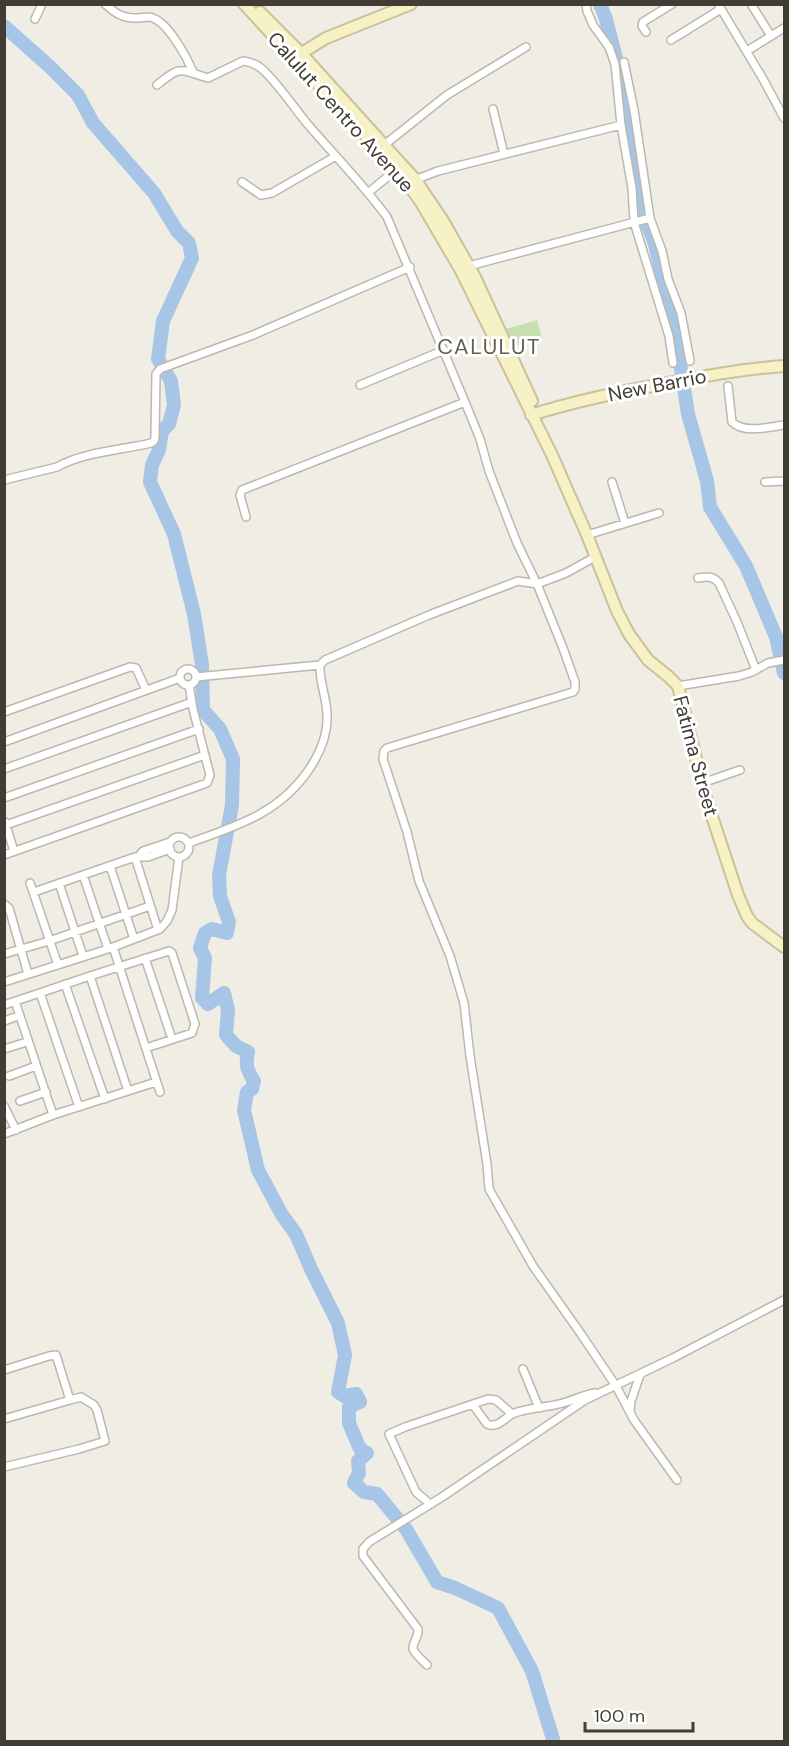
<svg xmlns="http://www.w3.org/2000/svg" width="789" height="1746" font-family="'DM Sans',sans-serif">
  <style>
    .green { fill: #c5dfb1 }
    .lines { fill: none; stroke-linecap: round; stroke-linejoin: round }
    .river { stroke: #a7c5e6; stroke-width: 14 }
    .street-casing { stroke: #bcb8ab; stroke-width: 10 }
    .secondary-casing { stroke: #cac299; stroke-width: 14 }
    .street { stroke: #fff; stroke-width: 7 }
    .secondary { stroke: #f7f1c6; stroke-width: 10 }
    .labels { text-anchor: middle; dominant-baseline: central; stroke-width: 6; stroke-linejoin: round; paint-order: stroke }
    .street-label { font-size: 20px; fill: #413d35; stroke: #fff }
    .quarter-label { font-size: 22px; letter-spacing: 1.5px; fill: #625c4d; stroke: #fff }
  </style>
  <rect width="100%" height="100%" fill="#efede4"/>
  <!-- green -->
  <path class="green" d="M537,320L542,338L512,347L506,329Z"/>
  <g class="lines">
    <!-- river -->
    <path class="river" d="M600,4L606,19L622,82L641,208L655,244L676,336L688,414L707,481L710,507L746,566L776,637L784,673
      M4,26L49,66L78,95L93,123L154,193L177,231L189,243L192,258L163,321L158,359L171,381L174,405L169,424L162,431L159,450L152,465L150,482L174,534L194,614L202,665L203,710L220,729L233,759L232,805L219,875L220,896L229,922L227,933L212,929L205,933L200,948L205,958L202,998L208,1004L224,993L228,1010L226,1035L236,1046L248,1052C245,1065 247,1070 254,1081L252,1089L247,1092L244,1110L258,1170L282,1215L296,1234L311,1269L338,1323L345,1355L338,1392L344,1396L356,1394L360,1402L349,1407V1423L360,1449L367,1453L358,1461L359,1473L354,1483L364,1492L377,1494L406,1529L437,1582L455,1588L498,1608L532,1671L553,1739L552,1742"/>
    <!-- street casing -->
    <g class="street-casing">
      <path id="street" d="M105,4C115,13 122,18 135,18C140,18 145,17 149,17C167,19 187,58 193,72
        M586,4L587,11L593,25L609,47L615,64L621,125L632,188L634,222L669,336L673,363
        M718,4L763,79L784,118
        M751,4L771,36
        M35,19L42,4
        M646,32L642,26L643,22L672,4
        M671,40L721,9
        M747,51L784,28
        M624,62L634,110L650,218L662,251L668,279L681,313L690,361
        M157,85C182,64 180,70 208,78L243,61C253,62 261,67 267,74C281,88 293,106 305,121C332,153 362,183 387,217L465,402L480,439L489,471L517,543L537,584L563,648L575,682V689L573,692L387,748L384,751L383,759L407,832L419,881L450,956L464,1003L470,1056L487,1164L489,1189L533,1266L581,1334L616,1386L634,1420L677,1480
        M493,109L504,154
        M383,146L447,95L526,47
        M412,181L438,171L621,125
        M242,182L261,195L272,193L336,156
        M369,192L397,169
        M465,267L650,218
        M360,385L444,350
        M728,386L732,422C745,434 768,427 784,425
        M4,480L57,467C83,452 122,450 151,443L154,441L155,437L156,374L160,369L253,335L410,267
        M612,482L625,523
        M765,482L784,481
        M246,517L240,495L242,490L465,402
        M587,535L659,513
        M698,578C707,577 712,575 719,583L737,622L756,670
        M180 677a8 8 0 1 1 16 0a8 8 0 1 1-16 0Z
        M196,677L320,665
        M678,686L739,676L752,672L768,663L784,660
        M4,712L130,667L136,668L146,690
        M4,742L180,678
        M4,769L192,702
        M702,783L740,770
        M4,798L199,729
        M5,822L14,851
        M6,825L205,755
        M169 847a10 10 0 1 1 20 0a10 10 0 1 1-20 0Z
        M189,843C236,826 278,814 308,771C319,755 328,735 327,715C327,698 319,682 320,665L325,660L429,615L518,581L537,584L566,573L595,557
        M4,855L207,783L210,775L193,709L189,685
        M135,857L158,930
        M138,857L143,851L170,842
        M110,866L134,939
        M83,875L108,949
        M30,883L58,965
        M59,883L83,956
        M34,892L135,857H148L170,849
        M4,904L9,908L28,974
        M113,947L160,1092
        M4,954L49,941L150,906
        M145,958L172,1039
        M90,976L128,1091
        M4,982L108,949L160,929L167,921L172,910L179,857
        M65,984L105,1099
        M40,993L79,1107
        M15,1001L53,1115
        M4,1005L90,976L169,951L172,953L195,1024L192,1033L146,1048
        M4,1021L18,1016
        M4,1049L27,1042
        M9,1076L36,1066
        M20,1101L46,1092
        M4,1106L16,1130
        M4,1134L53,1115L156,1082
        M523,1369L539,1408
        M4,1370L49,1356L56,1355L70,1400L81,1397L94,1405L97,1410L105,1441L79,1449L4,1467
        M473,1405L487,1424C496,1429 504,1419 512,1414
        M630,1412L631,1401L640,1375
        M4,1419L70,1400
        M430,1504L416,1492L389,1434L405,1427L488,1399L496,1400L512,1414C528,1407 546,1408 563,1403C574,1400 583,1395 595,1393
        M427,1665C423,1661 415,1654 413,1649C412,1643 419,1637 418,1629L363,1556V1549L369,1542L442,1497L585,1400L673,1358L784,1300"/>
    </g>
    <!-- secondary casing -->
    <g class="secondary-casing">
      <path id="secondary" d="M244,4L378,149L408,184L420,201L460,269L552,455L587,535L617,611L629,634L648,660L669,677L678,686L706,798L738,895L747,916L752,923L784,947
        M260,12L301,53L384,145L415,179L427,197L442,219L475,277L532,401
        M297,56L326,38L411,4
        M531,415C572,402 614,393 657,385C699,377 741,369 784,366"/>
    </g>
    <!-- street -->
    <use href="#street" class="street"/>
    <!-- secondary -->
    <use href="#secondary" class="secondary"/>
  </g>
  <g class="labels">
    <!-- street labels -->
    <g class="street-label">
      <text transform="translate(341 112) rotate(48)">Calulut Centro Avenue</text>
      <text transform="translate(657 385) rotate(-11)">New Barrio</text>
      <text transform="translate(696 756) rotate(75)">Fatima Street</text>
    </g>
    <!-- quarter labels -->
    <g class="quarter-label">
      <text x="489" y="346">CALULUT</text>
    </g>
  </g>
  <!-- border -->
  <rect width="789" height="1746" fill="none" stroke="#413d35" stroke-width="12"/>
  <!-- scale -->
  <path d="M585 1722v9h108v-9" fill="none" stroke="#413d35" stroke-width="3"/>
  <text x="594" y="1722" font-size="18" fill="#413d35" stroke="#ffffff" stroke-width="4.5" paint-order="stroke">100 m</text>
</svg>
